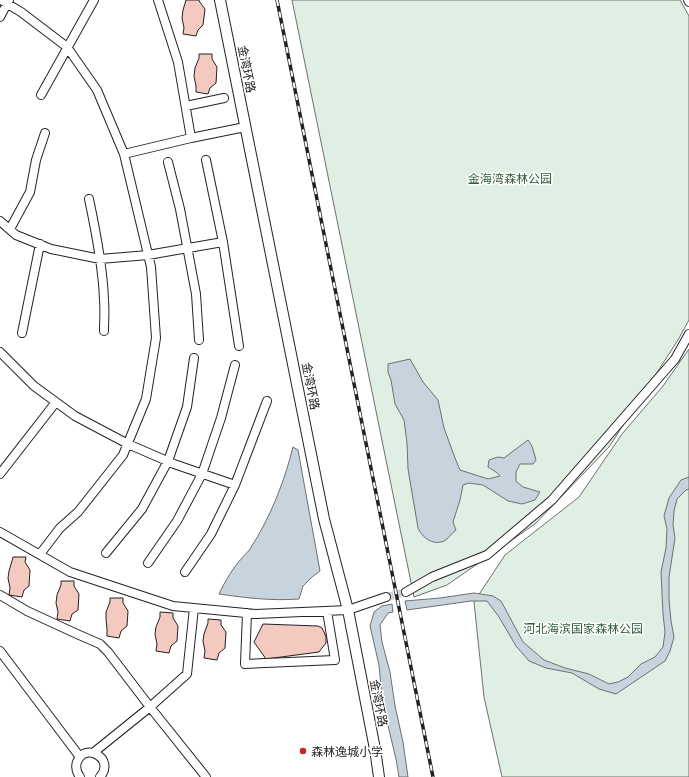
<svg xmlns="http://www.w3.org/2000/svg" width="689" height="777" font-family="'PT Sans Narrow','Noto Sans SC',sans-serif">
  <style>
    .green { fill: #e0efe3; stroke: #6f6f6f }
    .water { fill: #c7d3dd; stroke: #6f6f6f }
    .building { fill: #f3c9c0; stroke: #222 }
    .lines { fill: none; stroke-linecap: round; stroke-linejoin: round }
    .minor-tunnel { stroke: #d3d3d3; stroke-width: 8; stroke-dasharray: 8 4; stroke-linecap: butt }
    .minor-casing { stroke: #222; stroke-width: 10 }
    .major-casing { stroke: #222; stroke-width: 12 }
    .minor { stroke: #fff; stroke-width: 8 }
    .major { stroke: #fff; stroke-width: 10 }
    .rail-casing { stroke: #222; stroke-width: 3.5 }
    .rail { stroke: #fff; stroke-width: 2; stroke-dasharray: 6; stroke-linecap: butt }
    .poi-dot { fill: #c62828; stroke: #fff; stroke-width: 1.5 }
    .labels { text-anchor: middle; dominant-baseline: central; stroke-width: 3; stroke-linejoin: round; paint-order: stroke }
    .street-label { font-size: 12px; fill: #222; stroke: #fff }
    .park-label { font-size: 12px; fill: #2f5e38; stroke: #fff }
    .poi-label { font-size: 12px; fill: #222; stroke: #fff; text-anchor: start }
  </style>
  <rect width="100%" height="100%" fill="#fff"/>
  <!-- green -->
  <path class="green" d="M292,0H680L689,16V320L678,340L609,447L535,524L447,585L414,597Z
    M689,349V777H502L484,697L474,602L505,555L579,497L622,434L663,386Z"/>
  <!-- water -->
  <path class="water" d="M410,359L423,382L438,400L444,428L455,458L460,470L488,479L500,476L496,472L488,467L489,460L498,457L504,458L528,440L532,446L536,460L533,464H520L516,472V481L523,487L540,492L535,500L522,504L508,501L483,485L469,483L463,485L460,500L453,522L456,530C452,533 448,539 444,541C432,546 422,537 418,528L408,469L407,443L404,420L395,404L391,380L388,372V364Z
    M293,447L298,450L320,571L312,577L303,586L299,599C272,601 246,598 219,594C225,581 233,568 242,558C245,554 248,552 250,549C270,518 284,483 293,447Z
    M689,477V489L686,490L677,499L674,511L673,525L675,538L669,577V600L671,621L674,637L670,651L665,661L616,694L599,689L572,673L546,668L529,661L516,646L499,617L487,601H471L407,610L405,601L440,598L474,593L493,596L501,601L523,642L544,660L565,668L589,674L609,684L618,682L628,677L641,664L655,657L663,647L665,632L663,614L661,572L666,548L667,529L664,516L669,498L681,480Z
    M392,604L393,612L388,613L380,625L382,642L390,672L395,706L403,742L408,777H399L396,759L384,709L381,687L379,665L370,626L374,612L382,606Z"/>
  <!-- building -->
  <path class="building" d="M186,0H199V1L205,9L203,25L198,30L196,36L183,34L184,28L182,18L183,10Z
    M199,54H212V59L217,67L216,83L210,88L208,94L196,92V86L194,76L195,68L199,58Z
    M13,557H26L25,562L30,570L29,586L24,590L22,597L9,595L10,588L8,578L9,571L12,561Z
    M61,581H74V586L79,594L78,610L72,614L70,621L57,619L58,612L56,603L57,595L61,585Z
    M110,598H123V603L128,611L127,626L121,631L119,638L107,636V629L106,619V612L110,602Z
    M160,612L173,613V618L178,626L177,641L171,646L169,653L156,651L157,644L155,634L156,627L160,617Z
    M208,619L221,620V625L226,632L225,648L219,653L217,660L204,658L205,651L203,641L204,634L208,623Z
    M263,624L318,626L322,628L324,632L326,637V643L322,648L319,652L266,659L254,642Z"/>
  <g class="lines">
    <!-- minor-tunnel -->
    <path class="minor-tunnel" d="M386,597L406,592"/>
    <!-- minor casing -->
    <g class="minor-casing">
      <path id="minor" d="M1,0L21,12L67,47L97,90L124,154L151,267L156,338L146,399L123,455L78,512L60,528L40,554
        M158,0L178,62L191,138
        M688,0L689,2
        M0,17L9,0
        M41,95L94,0
        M186,106L224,98
        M124,154L191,138L245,127
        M206,160L223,242L239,346
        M168,162L180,209L196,294L199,340
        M89,199C96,232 103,267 104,300C105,311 104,321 104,331
        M0,221L16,235L51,249L100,259L148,255L223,242
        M10,229L30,192L36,160L45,133
        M22,333L40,244
        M0,352L34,386L75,416L128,444L174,464L235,485
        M0,474L56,402
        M0,532L70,572L173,606L256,614L348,610L386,597
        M106,553L142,509L168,461L187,407L194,358
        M148,563L177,521L202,474L221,418L235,365
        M185,572L211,534L235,485L267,401
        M406,592L432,577L487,555L552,500L675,359L689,334
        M0,595L27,611L77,634L100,644L108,652L150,707L93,753
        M194,608L187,674L150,707L206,777
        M247,613L245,664L335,660L327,611
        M0,651L80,757
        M80,777C77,773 75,768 77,762C85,741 116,759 100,777"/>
    </g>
    <!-- major casing -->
    <g class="major-casing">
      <path id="major" d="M220,0L324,519L348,610L375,749L379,777"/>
    </g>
    <!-- minor -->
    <use href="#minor" class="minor"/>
    <!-- major -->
    <use href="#major" class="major"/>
    <!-- rail casing -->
    <g class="rail-casing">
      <path id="rail" d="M277,0L433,777"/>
    </g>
    <!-- rail -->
    <use href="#rail" class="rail"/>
  </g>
  <!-- markers -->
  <circle class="poi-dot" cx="303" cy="751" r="4"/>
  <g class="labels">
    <!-- street labels -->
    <g class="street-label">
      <text transform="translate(247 69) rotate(79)">金湾环路</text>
      <text transform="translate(311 386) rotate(79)">金湾环路</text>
      <text transform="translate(379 703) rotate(79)">金湾环路</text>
    </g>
    <!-- park labels -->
    <g class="park-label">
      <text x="510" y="178">金海湾森林公园</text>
      <text x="583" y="628">河北海滨国家森林公园</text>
    </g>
    <!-- poi labels -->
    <g class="poi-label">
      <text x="311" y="751">森林逸城小学</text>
    </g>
  </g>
</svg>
